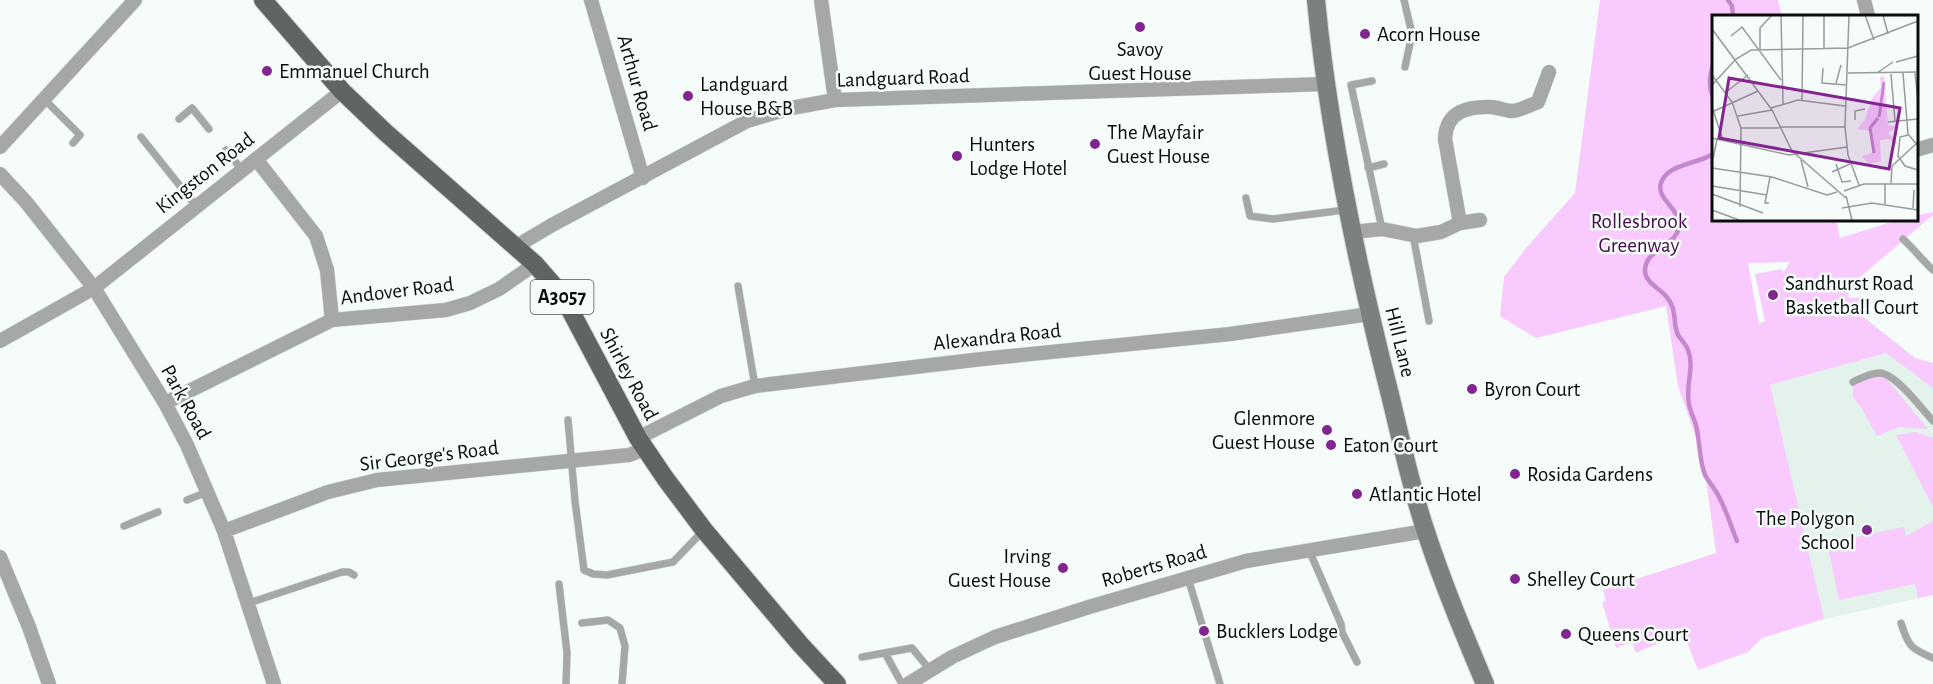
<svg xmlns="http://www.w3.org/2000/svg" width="1933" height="684" font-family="'Alegreya Sans',sans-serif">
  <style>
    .built { fill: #e3f2eb }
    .green { fill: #f8cafe; fill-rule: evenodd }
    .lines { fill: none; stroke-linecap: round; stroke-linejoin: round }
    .stream { stroke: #c588cd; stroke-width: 4.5 }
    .lane-casing { stroke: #d0d6d3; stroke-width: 8 }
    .street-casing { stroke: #d0d6d3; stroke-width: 15 }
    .secondary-casing { stroke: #d0d6d3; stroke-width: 20 }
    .primary-casing { stroke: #d0d6d3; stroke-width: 20 }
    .lane { stroke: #a5a8a6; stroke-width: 7 }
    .street { stroke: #a5a8a6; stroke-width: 14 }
    .secondary { stroke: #7c807e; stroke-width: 18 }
    .primary { stroke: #606462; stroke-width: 18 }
    .poi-dot { fill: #832590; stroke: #f5fcf9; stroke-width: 2 }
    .labels { text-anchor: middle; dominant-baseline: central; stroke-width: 5; stroke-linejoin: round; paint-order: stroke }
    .shield { fill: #f5fcf9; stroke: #515553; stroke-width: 1.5 }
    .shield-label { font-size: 20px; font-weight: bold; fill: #0b0d0c }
    .poi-label { font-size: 21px; fill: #0b0d0c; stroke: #f5fcf9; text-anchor: start }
    .street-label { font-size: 21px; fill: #0b0d0c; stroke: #f5fcf9 }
    .park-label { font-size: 21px; fill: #450c4d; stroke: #f5fcf9 }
    .inset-river { fill: none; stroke: #c588cd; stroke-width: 3 }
    .inset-road { fill: none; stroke: #979c9a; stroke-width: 1.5 }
    .view { fill: #832590; fill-opacity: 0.15; stroke: #832590; stroke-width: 3 }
    .inset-edge { fill: none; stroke: #0b0d0c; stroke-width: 3 }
  </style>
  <rect width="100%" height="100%" fill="#f5fcf9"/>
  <!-- built -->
  <path class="built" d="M1886,353L1933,388V595L1824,619L1784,464L1770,385Z"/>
  <!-- green -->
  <path class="green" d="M1600,0H1778L1782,16H1714V219H1836L1840,238L1898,220L1916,219L1917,215L1933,212V215L1859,278L1847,279L1849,298L1863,297L1866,299L1856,311L1915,358L1933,363V388L1886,353L1770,385L1824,619L1762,638L1748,652L1698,670L1683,632L1636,653L1632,642L1616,648L1602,602L1606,601L1603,590L1716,553L1703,458L1678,386L1666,306L1536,338L1500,316L1504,277L1527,247L1575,193ZM1790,262L1783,273L1782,269L1755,274L1765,321L1759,324L1748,263Z
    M1882,373L1928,429L1899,427L1877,436L1861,407L1853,398V382Z
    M1916,432L1933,438V507L1896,435Z
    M1933,521V595L1918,598L1915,584L1839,600L1827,543L1904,527L1906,536Z"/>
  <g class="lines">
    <!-- stream -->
    <path class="stream" d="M1728,0L1732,6L1733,16
      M1714,63C1709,75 1708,87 1714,99
      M1711,155C1697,164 1667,164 1661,183C1656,198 1678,208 1679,223C1680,246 1647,247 1645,269C1644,282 1659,288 1666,296C1678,310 1672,321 1678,335C1681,340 1686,344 1688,350C1695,367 1685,386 1689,404C1690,411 1694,418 1696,425C1700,441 1699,460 1705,475C1708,481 1712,485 1715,490C1725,505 1730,524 1737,541"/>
    <!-- lane casing -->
    <g class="lane-casing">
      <path id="lane" d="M1404,0L1412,34L1405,67
        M1372,81L1351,85L1382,229
        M44,99L80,135L73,143
        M179,119L192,108L209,129
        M141,137L196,206
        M226,150L242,170
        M1368,168L1384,164
        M1246,198L1250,216L1273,219L1345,210
        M1413,235L1429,321
        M1903,239C1914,249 1922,260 1933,270
        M738,286L755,386
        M1853,382C1861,378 1870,373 1880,373C1896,374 1922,409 1933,421
        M568,420L575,501L584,570L593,574L607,575L673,562L703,531
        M187,500L207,492
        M124,526L158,512
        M1309,550L1341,624L1342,632L1357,662
        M1188,578L1220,684
        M559,584L567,653L566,684
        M249,603L342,572H349L354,575
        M582,623L608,620L620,628L625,646L622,684
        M1901,623C1908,646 1911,649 1933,658
        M885,653L902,684
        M862,657L912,648L930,670"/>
    </g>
    <!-- street casing -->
    <g class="street-casing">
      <path id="street" d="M591,0L643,178
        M821,0L835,100
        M1864,0L1868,16
        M0,147L135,0
        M1916,150L1933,145
        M256,159L316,236L327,270L332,320
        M0,174L26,202L94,288L165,403L187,445L224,531L274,684
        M1460,223L1445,139C1446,111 1468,106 1492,107C1498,108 1505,110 1511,111C1519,111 1530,105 1538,102L1549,72
        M1352,232L1382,229L1417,236L1441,232L1460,223L1480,220
        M515,247L552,225L747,121L791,108L835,100L1327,84
        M0,341L94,288L342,91
        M165,403L332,320L446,310L470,303L499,289L535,264
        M638,438L721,396L755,386L982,359L1230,334L1370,314
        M224,531L328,492L377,480L629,455L645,449
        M0,557L29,627L49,684
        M908,684L952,657L995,637L1089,607L1246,561L1425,531"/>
    </g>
    <!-- secondary casing -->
    <g class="secondary-casing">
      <path id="secondary" d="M1316,0C1328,127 1355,255 1386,379C1399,429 1409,482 1426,532C1443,584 1464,634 1485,684"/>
    </g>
    <!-- primary casing -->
    <g class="primary-casing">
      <path id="primary" d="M263,0L342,91L385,132L535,264L555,287L567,304L638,438L665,478L704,530L800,644L837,684"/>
    </g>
    <!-- lane -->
    <use href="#lane" class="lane"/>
    <!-- street -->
    <use href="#street" class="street"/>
    <!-- secondary -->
    <use href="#secondary" class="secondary"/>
    <!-- primary -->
    <use href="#primary" class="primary"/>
  </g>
  <!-- markers -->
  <g class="poi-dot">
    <circle cx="1140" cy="27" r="6"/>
    <circle cx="1365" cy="34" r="6"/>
    <circle cx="267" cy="71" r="6"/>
    <circle cx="688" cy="96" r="6"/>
    <circle cx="1095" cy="144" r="6"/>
    <circle cx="957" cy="156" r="6"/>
    <circle cx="1773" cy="295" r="6"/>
    <circle cx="1472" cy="389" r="6"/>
    <circle cx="1327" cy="430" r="6"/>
    <circle cx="1331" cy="445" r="6"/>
    <circle cx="1515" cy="474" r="6"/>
    <circle cx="1357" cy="494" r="6"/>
    <circle cx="1867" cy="530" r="6"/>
    <circle cx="1063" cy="568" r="6"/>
    <circle cx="1515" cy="579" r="6"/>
    <circle cx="1204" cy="631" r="6"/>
    <circle cx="1566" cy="634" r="6"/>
  </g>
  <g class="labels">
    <!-- shield labels -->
    <rect class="shield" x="530.5" y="280" width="63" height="34" rx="4.5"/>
    <g class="shield-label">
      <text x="562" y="297">A3057</text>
    </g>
    <!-- poi labels -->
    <g class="poi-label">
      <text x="1377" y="34">Acorn House</text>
      <text x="1140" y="49" text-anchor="middle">Savoy<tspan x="1140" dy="24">Guest House</tspan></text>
      <text x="279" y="71">Emmanuel Church</text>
      <text x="700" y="84">Landguard<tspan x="700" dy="24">House B&amp;B</tspan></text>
      <text x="1107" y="132">The Mayfair<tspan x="1107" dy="24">Guest House</tspan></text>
      <text x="969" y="144">Hunters<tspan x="969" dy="24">Lodge Hotel</tspan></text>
      <text x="1785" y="283">Sandhurst Road<tspan x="1785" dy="24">Basketball Court</tspan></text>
      <text x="1484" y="389">Byron Court</text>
      <text x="1315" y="418" text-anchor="end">Glenmore<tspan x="1315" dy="24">Guest House</tspan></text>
      <text x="1343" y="445">Eaton Court</text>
      <text x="1527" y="474">Rosida Gardens</text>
      <text x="1369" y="494">Atlantic Hotel</text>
      <text x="1855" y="518" text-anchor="end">The Polygon<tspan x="1855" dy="24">School</tspan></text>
      <text x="1051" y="556" text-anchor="end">Irving<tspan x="1051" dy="24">Guest House</tspan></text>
      <text x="1527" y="579">Shelley Court</text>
      <text x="1216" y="631">Bucklers Lodge</text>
      <text x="1578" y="634">Queens Court</text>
    </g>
    <!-- street labels -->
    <g class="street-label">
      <text transform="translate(903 78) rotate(-2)">Landguard Road</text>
      <text transform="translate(637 83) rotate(74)">Arthur Road</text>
      <text transform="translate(205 173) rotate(-38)">Kingston Road</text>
      <text transform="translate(397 291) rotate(-7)">Andover Road</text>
      <text transform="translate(997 337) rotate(-6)">Alexandra Road</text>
      <text transform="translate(1400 342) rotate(76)">Hill Lane</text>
      <text transform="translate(629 374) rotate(62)">Shirley Road</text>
      <text transform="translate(186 402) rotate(61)">Park Road</text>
      <text transform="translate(429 456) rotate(-7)">Sir George's Road</text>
      <text transform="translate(1154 566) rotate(-16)">Roberts Road</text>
    </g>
    <!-- park labels -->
    <g class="park-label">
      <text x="1639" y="221">Rollesbrook<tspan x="1639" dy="24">Greenway</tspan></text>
    </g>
  </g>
  <!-- overview -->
  <g transform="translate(1712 15)">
    <rect width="206" height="206" fill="#f5fcf9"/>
    <path d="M172,61L176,110L185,112L176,118L185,127L184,130L178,124L168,125L169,146L157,149L150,141L160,138V116L145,114L153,105L160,83L169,73L168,62Z" fill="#f8cafe"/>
    <path class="inset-river" d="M167,102L172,67M162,138L158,113L166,103"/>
    <path class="inset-road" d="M69,0L71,89M137,0L133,112L136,140L147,170M153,0L162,25M171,0L176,19M0,14L60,95L80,136L134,183M19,21L30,12L69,65M112,33V0M48,34V13L60,0M184,47L206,41M111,53L110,68L135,70M136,58L206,57M165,58L181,47M191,58L196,119L206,131M203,58L206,86M179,59L183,106M0,60L20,87L29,113L28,192M124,68L129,50M0,70L24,44L39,35L136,33L206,6M14,77L36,60M90,85L91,0M0,92L11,125M59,93L86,85L133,91M0,97L46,76M26,101L60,95M143,105V96L153,94M176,107L206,104M67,112H133M29,113H67M196,120L188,122L186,141L193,151L206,155M0,123L77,140L135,132M1,144L5,124M89,145L96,172M124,149L130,167L139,166M0,153L60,162L115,180L125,177M120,157L138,149M179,168L180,151L206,127M0,171L55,180M132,176L152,169H206M0,179L51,198M134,181L140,205M57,188H53L58,162M173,189V168M130,193L160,188L206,195M201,193L202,175M0,195L27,205"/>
    <path class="view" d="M17,63L188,93L177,154L7,123Z"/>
    <rect width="206" height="206" class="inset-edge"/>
  </g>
</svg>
